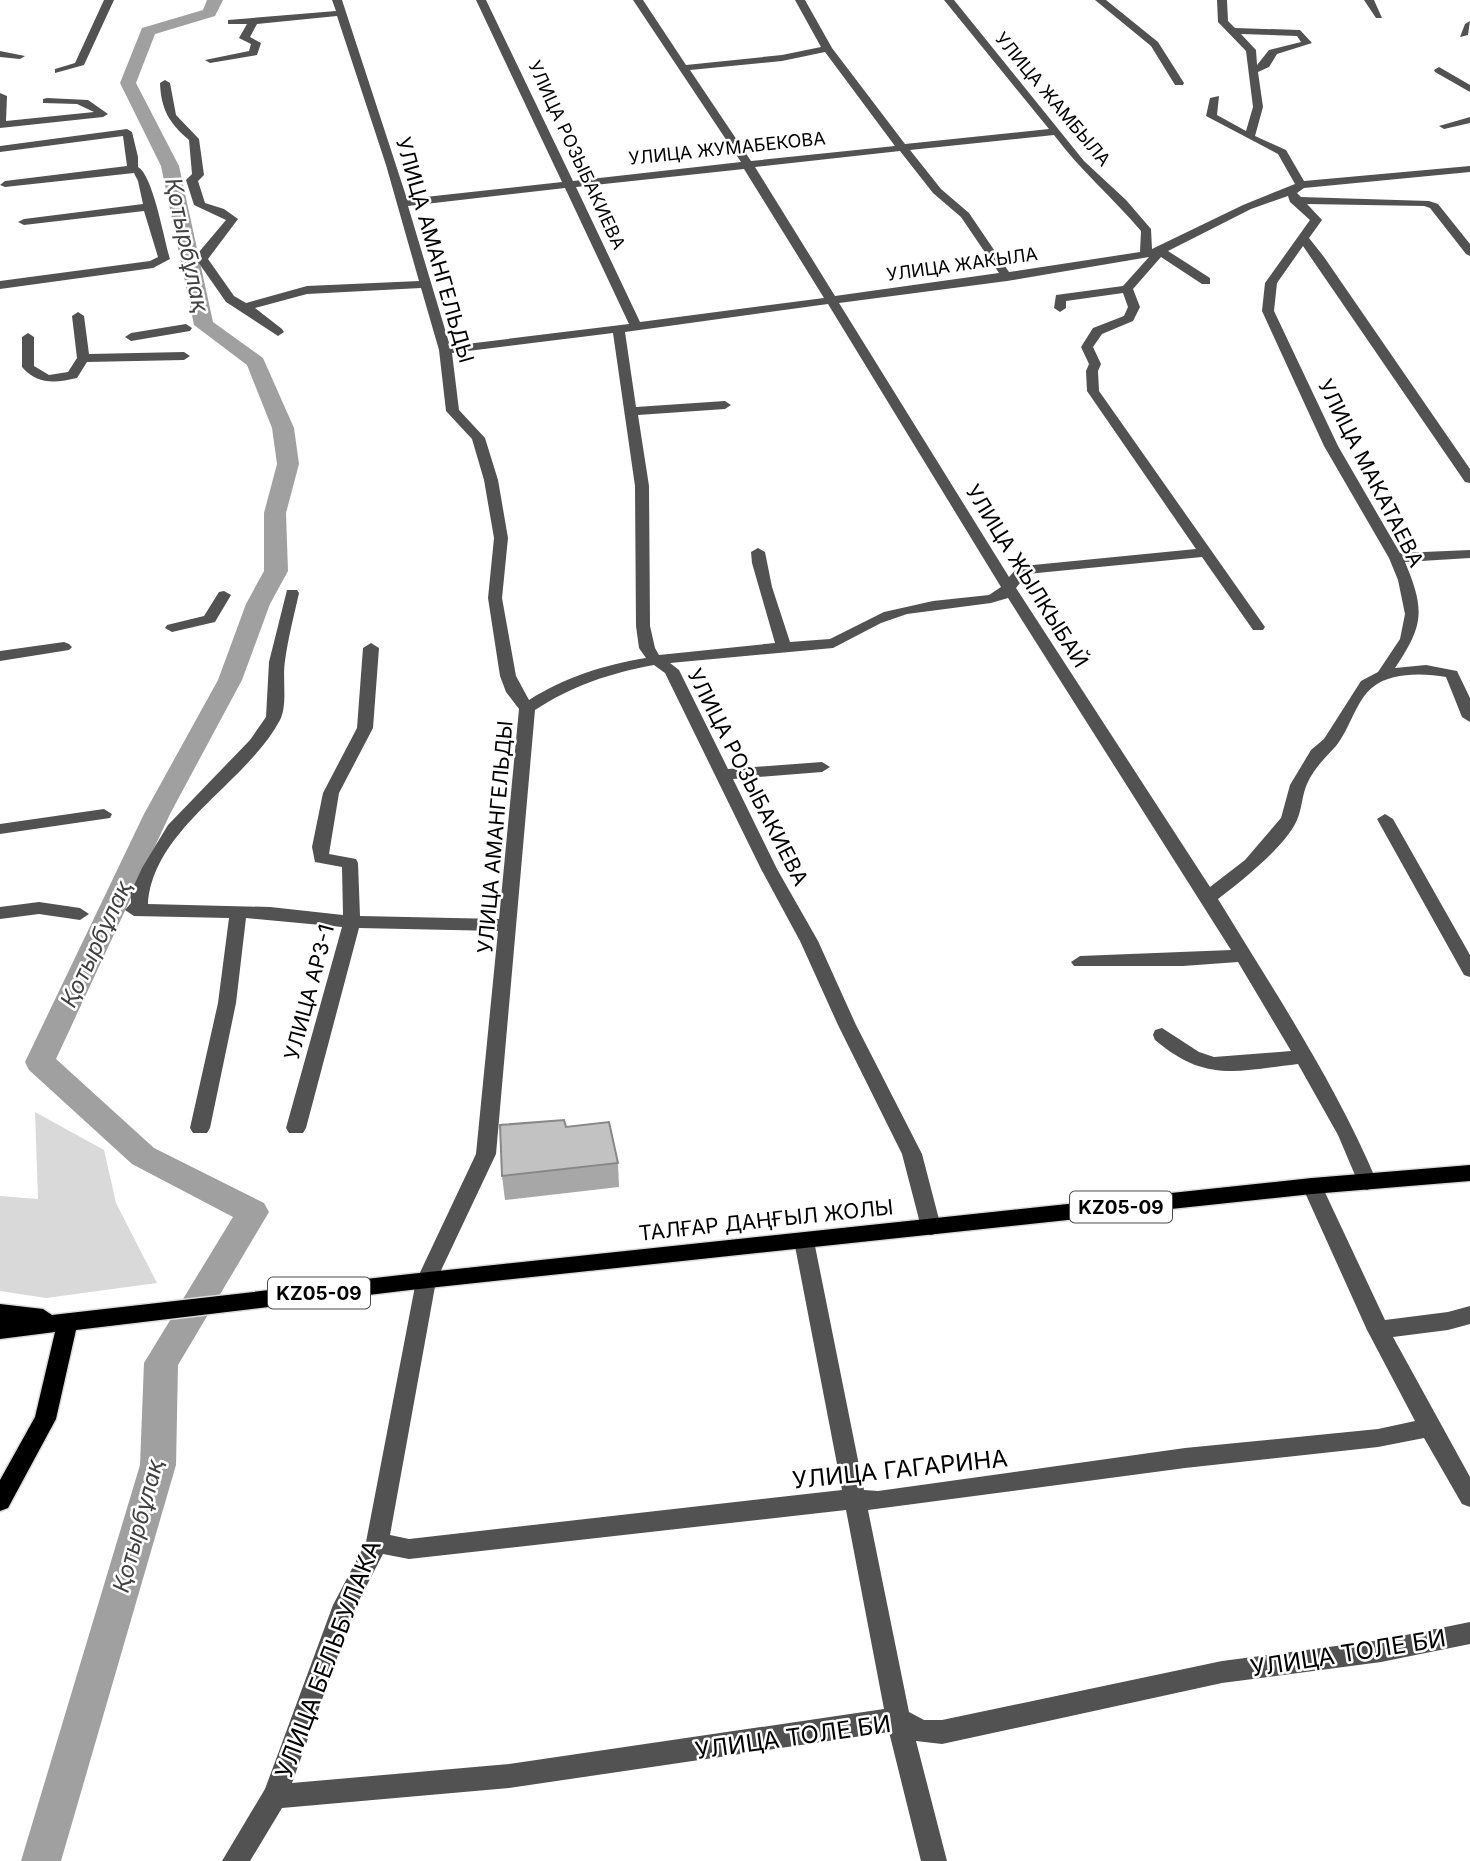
<svg xmlns="http://www.w3.org/2000/svg" width="1470" height="1861" font-family="Inter,sans-serif">
  <style>
    .green { fill: #d9d9d9 }
    .lines { fill: none; stroke-linecap: round; stroke-linejoin: round }
    .river { fill: #a0a0a0; fill-rule: evenodd }
    .major-casing { stroke: #dbdbdb; stroke-width: 3 }
    .minor { fill: #525252; fill-rule: evenodd }
    .major { fill: #000; fill-rule: evenodd }
    .wall { fill: #a7a7a7 }
    .building { fill: #c2c2c2; stroke: #888; stroke-width: 2 }
    .labels { text-anchor: middle; dominant-baseline: central; stroke-width: 5; stroke-linejoin: round; paint-order: stroke }
    .far-street-label { font-size: 18px; fill: #000; stroke: #fff }
    .shield { fill: #fff; stroke: #4c4c4c; stroke-width: 2 }
    .shield-label { font-size: 19px; font-weight: bold; fill: #000 }
    .street-label { font-size: 21px; fill: #000; stroke: #fff }
    .water-label { font-size: 23px; font-style: italic; fill: #414141; stroke: #fff }
    .near-street-label { font-size: 24px; fill: #000; stroke: #fff }
  </style>
  <rect width="100%" height="100%" fill="#fff"/>
  <!-- green -->
  <path class="green" d="M35,1112L104,1150L116,1203L157,1283L46,1298L0,1291V1196L38,1199Z"/>
  <g class="lines">
    <!-- river -->
    <path class="river" d="M207,0H223L215,16L155,34L136,83L179,166L213,322L263,358L294,428L299,464L286,513L288,571L270,604L242,680L170,814L56,1059L154,1148L264,1203L269,1212L178,1365L176,1465L61,1861H21L140,1465L144,1363L233,1217L132,1164L29,1070L25,1062L144,814L218,680L246,604L264,571V513L277,464L272,428L247,365L194,325L161,166L120,83L142,28L203,10Z"/>
    <!-- major casing -->
    <g class="major-casing">
      <path id="major" d="M1470,1165V1181L1312,1194L410,1290L76,1330L56,1419L8,1508L0,1511V1480L35,1417L55,1332L0,1339V1304L43,1309L52,1315L410,1274L1312,1178Z"/>
    </g>
    <!-- minor -->
    <path class="minor" d="M104,0H114L84,65L55,73V69L75,63Z
      M332,0H342L407,199L562,182L476,0H486L573,181L741,162L633,0H643L686,65L782,55L821,47L795,0H805L832,48L905,144L1049,129L944,0H954L1084,161L1126,200L1151,229L1152,249L1243,205L1295,184L1278,154L1206,116L1210,98L1219,96L1217,115L1246,131L1253,107L1246,51L1218,22L1217,0H1227L1228,21L1235,28L1300,30L1312,43L1277,54L1269,67L1258,72L1263,107L1255,136L1286,150L1304,181L1470,166V172L1304,188L1297,193L1301,197L1429,201L1438,204L1470,244V256L1466,254L1430,208L1424,206L1307,204L1322,220L1309,238L1324,257L1470,469V483L1465,482L1303,246L1277,283L1274,311L1338,446L1400,553L1470,550V558L1405,562C1425,610 1424,625 1395,668L1426,665L1457,671L1470,698V722L1462,717L1446,677C1424,673 1391,672 1373,687C1356,700 1350,729 1336,746C1325,758 1314,768 1307,784C1302,795 1302,809 1297,820C1286,846 1240,882 1218,899C1274,991 1335,1082 1377,1182L1374,1187L1367,1190L1360,1187L1338,1135L1298,1064C1237,1071 1206,1083 1155,1040L1153,1035L1155,1030L1162,1028L1199,1052L1214,1057L1291,1051L1238,962L1183,966H1074L1071,962L1080,956L1231,950L1008,598L991,603L907,614L881,623L833,648L670,663L679,670L728,769L822,762L830,767L822,772L733,779L777,869L818,941L856,1025L922,1154L941,1227L938,1233L931,1235L924,1233L921,1227L902,1154L838,1025L800,941L761,869L665,673L654,665C610,673 572,686 535,710L496,1154L436,1281L390,1535L409,1539L842,1490L794,1241L797,1235L804,1233L811,1235L814,1241L864,1490L878,1491L1185,1448L1378,1429L1415,1421L1367,1330L1302,1186L1305,1181L1312,1178L1319,1181L1322,1186L1385,1320L1448,1312L1470,1306V1324L1448,1330L1393,1337L1470,1477V1507L1462,1504L1424,1438L1378,1447L1185,1468L868,1510L909,1712L924,1720H942L1222,1661L1381,1640L1470,1622V1644L1381,1662L1222,1683L942,1744L916,1741L947,1861H921L889,1732L509,1788L282,1808L250,1861H222L265,1789L333,1605L366,1542L416,1281L476,1154L498,931L359,928L306,1128L303,1133H289L286,1128L342,927L246,918L236,1003L210,1128L207,1133H193L190,1128L218,1003L229,918L134,916L125,910L131,903V892L142,868L168,825L250,740L266,717L269,662L287,590H297L299,593C294,616 288,638 285,661C282,679 288,704 280,720C247,783 153,828 148,904L270,907L343,915L342,867L315,862L312,847L323,793L357,728L363,648L371,643L379,648L373,728L339,793L329,854L356,859L358,863L360,916L499,919L519,709L506,692L500,676L488,598L494,538L484,480L472,439L446,411L439,350L421,288L307,294L255,308L282,329L284,332L278,336L226,302L196,259L199,252L226,220L194,205L186,180L192,174L189,140C169,123 161,109 160,83L165,80L170,83L176,115L199,139L204,175L198,181L205,203L224,209L238,219L208,259L234,296L246,303L307,286L419,281L386,165L337,16L257,24L250,37L261,43L257,55L210,63L205,60L249,51L251,44L239,38L247,24H228V20L336,11ZM1241,34L1297,36L1301,42L1269,50L1257,65L1256,50ZM825,52L895,146L751,161L690,70L782,61ZM1054,135C1080,170 1113,198 1141,231L1140,252L1009,272L969,213L941,189L910,150ZM900,151L933,193L961,217L999,273L835,296L755,167ZM744,169L824,298L640,322L576,187ZM565,188L629,324L450,346L408,206ZM1288,196L1290,202L1310,220L1265,283L1262,311L1324,446L1389,558L1398,580L1405,614L1400,639L1378,672L1361,681L1324,739L1311,750L1290,785L1281,818L1245,860L1210,887L1016,588L1027,574L1202,557L1253,630H1263L1265,627L1099,391L1098,371L1101,364L1093,347L1102,334L1133,321L1140,307L1133,289L1161,257L1202,284H1210V278L1168,251L1251,209ZM1149,257L1123,286L1056,295L1054,308L1060,312L1066,308V301L1123,293L1128,307L1124,316L1093,328L1081,347L1089,364L1086,371L1087,391L1196,549L1023,566L1018,567L1009,577L839,303L1007,281ZM828,304L1001,587L989,595L933,601L884,612L830,639L790,642L772,587L765,552L758,548L751,552L752,563L775,643L659,655L655,648L650,626L649,486L638,415L725,409L731,405L725,401L636,407L625,332ZM613,333L635,486L636,626L639,648L646,658C604,665 565,677 529,700L516,676L502,598L508,538L498,480L485,438L459,410L452,353ZM846,1510L884,1709L509,1764L292,1783L355,1608L383,1554L409,1559Z
      M1095,0H1106L1158,42L1184,83L1183,85H1175L1151,46Z
      M1364,0H1374L1382,18H1376Z
      M1470,21L1468,35L1460,37L1465,24Z
      M0,51L25,56L20,59L0,57Z
      M1439,67L1470,85V92L1435,72L1434,70Z
      M0,93L7,96L6,121L94,112L77,104L43,103V99L47,98L88,100L108,114L103,117L0,128Z
      M1470,117V123L1444,129L1439,126Z
      M127,129L132,132L138,157V167C153,175 164,240 170,259L153,268L0,289V281L150,261L158,257L144,211L24,225L18,222L24,219L143,204L138,181L134,173L5,187L0,185L5,181L127,166L123,136L0,152V146Z
      M78,312L84,316L89,354L184,352L190,356L184,360L87,362L77,378C56,383 37,385 22,367V337L28,333L34,337V366L49,375L68,372L77,358L72,316Z
      M186,324L192,328L190,331L131,341L125,337L131,333Z
      M224,591L231,595L215,622L172,632L165,628L167,625L204,616L219,592Z
      M64,642L69,644L72,647L69,650L0,661V651Z
      M104,809L112,814L110,818L0,834V824Z
      M1385,814L1393,819L1470,955V977L1464,975L1377,819Z
      M39,902L80,908L89,914L80,920L39,914L0,919V907Z"/>
    <!-- major -->
    <use href="#major" class="major"/>
  </g>
  <!-- wall -->
  <path class="wall" d="M566,1127L618,1163L619,1187L505,1200L502,1176Z"/>
  <!-- building -->
  <path class="building" d="M564,1120L566,1127L609,1122L618,1163L502,1176L500,1125Z"/>
  <g class="labels">
    <!-- far-street labels -->
    <g class="far-street-label">
      <text transform="translate(1053 99) rotate(50)">УЛИЦА ЖАМБЫЛА</text>
      <text transform="translate(727 148) rotate(-6)">УЛИЦА ЖУМАБЕКОВА</text>
      <text transform="translate(577 155) rotate(65)">УЛИЦА РОЗЫБАКИЕВА</text>
      <text transform="translate(962 264) rotate(-8)">УЛИЦА ЖАКЫЛА</text>
    </g>
    <!-- shield labels -->
    <g class="shield">
      <rect x="1070" y="1191.5" width="102" height="31" rx="5"/>
      <rect x="268" y="1277.5" width="102" height="31" rx="5"/>
    </g>
    <g class="shield-label">
      <text x="1121" y="1207">KZ05-09</text>
      <text x="319" y="1293">KZ05-09</text>
    </g>
    <!-- street labels -->
    <g class="street-label">
      <text transform="translate(435 250) rotate(74)">УЛИЦА АМАНГЕЛЬДЫ</text>
      <text transform="translate(1371 473) rotate(63)">УЛИЦА МАКАТАЕВА</text>
      <text transform="translate(1027 576) rotate(58)">УЛИЦА ЖЫЛКЫБАЙ</text>
      <text transform="translate(748 777) rotate(63)">УЛИЦА РОЗЫБАКИЕВА</text>
      <text transform="translate(495 837) rotate(-85)">УЛИЦА АМАНГЕЛЬДЫ</text>
      <text transform="translate(309 992) rotate(-75)">УЛИЦА АРЗ-1</text>
      <text transform="translate(766 1220) rotate(-6)">ТАЛҒАР ДАҢҒЫЛ ЖОЛЫ</text>
    </g>
    <!-- water labels -->
    <g class="water-label">
      <text transform="translate(187 245) rotate(78)">Қотырбұлақ</text>
      <text transform="translate(96 944) rotate(-65)">Қотырбұлақ</text>
      <text transform="translate(138 1526) rotate(-75)">Қотырбұлақ</text>
    </g>
    <!-- near-street labels -->
    <g class="near-street-label">
      <text transform="translate(900 1469) rotate(-6)">УЛИЦА ГАГАРИНА</text>
      <text transform="translate(1348 1653) rotate(-9)">УЛИЦА ТОЛЕ БИ</text>
      <text transform="translate(328 1659) rotate(-69)">УЛИЦА БЕЛЬБУЛАКА</text>
      <text transform="translate(793 1737) rotate(-8)">УЛИЦА ТОЛЕ БИ</text>
    </g>
  </g>
</svg>
